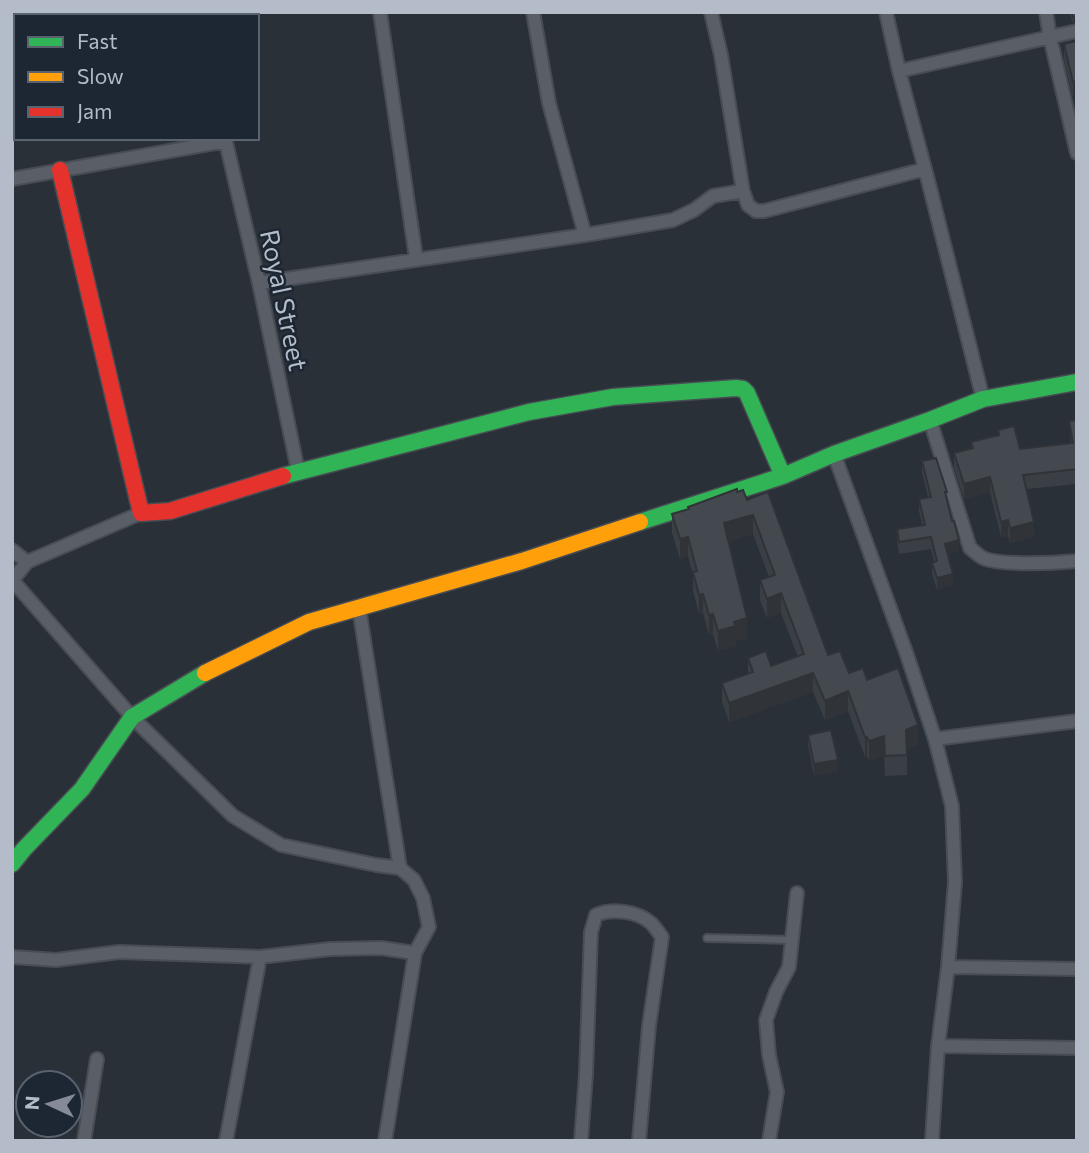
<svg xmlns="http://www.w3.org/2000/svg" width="1089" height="1153" font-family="Commissioner,sans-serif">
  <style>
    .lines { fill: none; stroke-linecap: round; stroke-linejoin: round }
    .lane-casing { stroke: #484c53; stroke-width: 10 }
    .street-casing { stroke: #484c53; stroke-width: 16 }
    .fast-casing { stroke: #484c53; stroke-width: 19 }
    .slow-casing { stroke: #484c53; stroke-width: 19 }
    .jam-casing { stroke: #484c53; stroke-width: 19 }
    .lane { stroke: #5a5e66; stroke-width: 6 }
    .street { stroke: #5a5e66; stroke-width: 12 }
    .fast { stroke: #30b455; stroke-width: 16 }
    .slow { stroke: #ff9f0a; stroke-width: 16 }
    .jam { stroke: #e5322d; stroke-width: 16 }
    .wall { fill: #3a3f45 }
    .shaded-wall { fill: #303338 }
    .building { fill: #444950; stroke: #303338; stroke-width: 2 }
    .labels { text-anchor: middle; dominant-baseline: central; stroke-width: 5; stroke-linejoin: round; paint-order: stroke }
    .street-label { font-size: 26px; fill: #b4bcc9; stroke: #1d2633 }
  </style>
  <rect width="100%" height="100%" fill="#2a3038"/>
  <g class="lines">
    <!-- lane casing -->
    <g class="lane-casing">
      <path id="lane" d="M707,938L792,940"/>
    </g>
    <!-- street casing -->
    <g class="street-casing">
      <path id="street" d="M200,12V16
        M380,12L416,258
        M533,12L549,103L585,235L673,220L694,210L713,196L743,191
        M711,12L721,55L743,191L748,205L756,211H764L925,169
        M886,12L899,71L929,184L983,399
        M1046,12L1050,37L1077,153
        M83,16V12
        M12,68L16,67
        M899,71L1077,31
        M225,138L259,283L298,471
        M12,179L226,141
        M259,283L585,235
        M930,420L970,548C974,551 979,556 983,558C1002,566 1056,563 1077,561
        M834,454L906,652L935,739L952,806L955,882L948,967L938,1046L932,1141
        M12,550L27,562
        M12,581L27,562L141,513
        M13,581L132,717L233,816L281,845L376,865L400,868L414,880L423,898L429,927L415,953L385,1141
        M359,608L400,868
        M935,739L1077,721
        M12,957L56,960L119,952L260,957L330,949L381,948L415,953
        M948,967L1077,969
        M938,1046L1077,1048
        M84,1141L97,1059
        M226,1141L260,957
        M581,1141L586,1074L591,932L596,915C612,908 637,911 651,923C655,927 659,933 662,937L649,1026L639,1141
        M769,1141L777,1092L769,1055L766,1020L776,992L789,967L797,893"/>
    </g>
    <!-- fast casing -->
    <g class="fast-casing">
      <path id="fast" d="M283,476L529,412L613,397L736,388L743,389L747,393L783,476
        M640,522L783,476L834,454L930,420L983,399L1077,382
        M12,864L24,849L82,789L132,717L205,673"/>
    </g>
    <!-- slow casing -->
    <g class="slow-casing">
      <path id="slow" d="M205,673L309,622L522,561L640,522"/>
    </g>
    <!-- jam casing -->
    <g class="jam-casing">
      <path id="jam" d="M60,170L141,513L170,511L283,476"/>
    </g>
    <!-- lane -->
    <use href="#lane" class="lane"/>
    <!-- street -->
    <use href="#street" class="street"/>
    <!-- fast -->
    <use href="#fast" class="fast"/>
    <!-- slow -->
    <use href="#slow" class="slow"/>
    <!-- jam -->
    <use href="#jam" class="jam"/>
  </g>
  <!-- wall -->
  <path class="wall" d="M1069,12H1077V22L1073,23Z
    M1077,41L1073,98L1064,60V44Z
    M1077,420V484L1027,489L1034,537L1010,543L1008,536L1001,537L990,492L964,499L954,468V453L971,449V442L998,435V430L1020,449L1071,443L1069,421Z
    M922,461L947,499L959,551L948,554L953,585L937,590L932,574V563L934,562L931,549L899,554L897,541V529L922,525L919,511V499L928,497L922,472Z
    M737,492L747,500L828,655L849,673L867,680L918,745L907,749V775L885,776L884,756L869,761L867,756L865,757L848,711L825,720L813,692L729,722L722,702V683L748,674V658L771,666L798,657L781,613L767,618L760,600V580L769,577L753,534L728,542L747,638L736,641V646L718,651L713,634L709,635L703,613L699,614L693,591V575L688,556L680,559L672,533V514L688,509V507Z
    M808,735L838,771L814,776L808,746Z"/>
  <!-- shaded-wall -->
  <path class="shaded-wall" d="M1077,16V22L1073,23V17Z
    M1077,81V97L1073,98V82Z
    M990,477V492L964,499V484Z
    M753,515V534L724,543V523Z
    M1008,520V536L1001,537V522Z
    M1034,522V537L1010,543V528Z
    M688,537V556L680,559V539Z
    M959,540V551L945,555V544Z
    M953,574V585L937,590V578Z
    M781,593V613L767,618V599Z
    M703,594V613L699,614V595Z
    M713,614V634L709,635V615Z
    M747,618V638L736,641V646L718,651V631L734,622Z
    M813,673V692L729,722V703Z
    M848,691V711L825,720V701Z
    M918,725V745L906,749V730Z
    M884,736V756L869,761V741Z
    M865,737H867V756L865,757Z
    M838,760V771L814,776V764Z"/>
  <!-- building -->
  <path class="building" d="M1071,12H1077V16L1073,17Z
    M1077,41V81L1073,82L1064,44Z
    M1077,420V469L1023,475L1034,522L1010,528L1008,520L1001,522L990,477L964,484L954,453L973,448L971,442L999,435L998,430L1014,426L1020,449L1073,443L1069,421Z
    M936,458L947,492H945L952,521H954L959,540L945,544L953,574L937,578L932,563L937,561L931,537L899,542L897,529L925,525L919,499L931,497L922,461Z
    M737,489V492L743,490L747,500L768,492L828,655L840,651L849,673L863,668L867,680L898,668L918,725L906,730L907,755L885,756L884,736L869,741L867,737H865L848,691L825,701L813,673L729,703L722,683L753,672L748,658L766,651L771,666L804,654L781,593L767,599L760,580L775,575L753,515L724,523L747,618L734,622L736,626L718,631L713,614L709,615L703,594L699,595L693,572L697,571L688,537L680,539L672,514L689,509L688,507Z
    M831,730L838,760L814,764L808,735Z"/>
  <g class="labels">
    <!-- street labels -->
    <g class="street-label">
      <text transform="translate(285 300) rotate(78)">Royal Street</text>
    </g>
  </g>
  <!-- border -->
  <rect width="1089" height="1153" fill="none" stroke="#b4bcc9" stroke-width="28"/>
  <!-- legend -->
  <rect x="14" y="14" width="245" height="126" fill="#1d2633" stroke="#59626f" stroke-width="2"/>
  <rect x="28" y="37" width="35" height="10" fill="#30b455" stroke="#59626f" stroke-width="2"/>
  <text x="77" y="49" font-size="21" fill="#b4bcc9">Fast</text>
  <rect x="28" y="72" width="35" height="10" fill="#ff9f0a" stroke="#59626f" stroke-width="2"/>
  <text x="77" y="84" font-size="21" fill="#b4bcc9">Slow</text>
  <rect x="28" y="107" width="35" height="10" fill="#e5322d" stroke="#59626f" stroke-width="2"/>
  <text x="77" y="119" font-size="21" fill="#b4bcc9">Jam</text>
  <!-- north arrow -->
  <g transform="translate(49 1104) rotate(274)"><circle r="33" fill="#1d2633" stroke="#59626f" stroke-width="2"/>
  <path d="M0-5L12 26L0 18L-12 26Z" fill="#848b96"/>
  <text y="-10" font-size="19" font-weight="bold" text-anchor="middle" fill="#b4bcc9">N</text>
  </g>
</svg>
